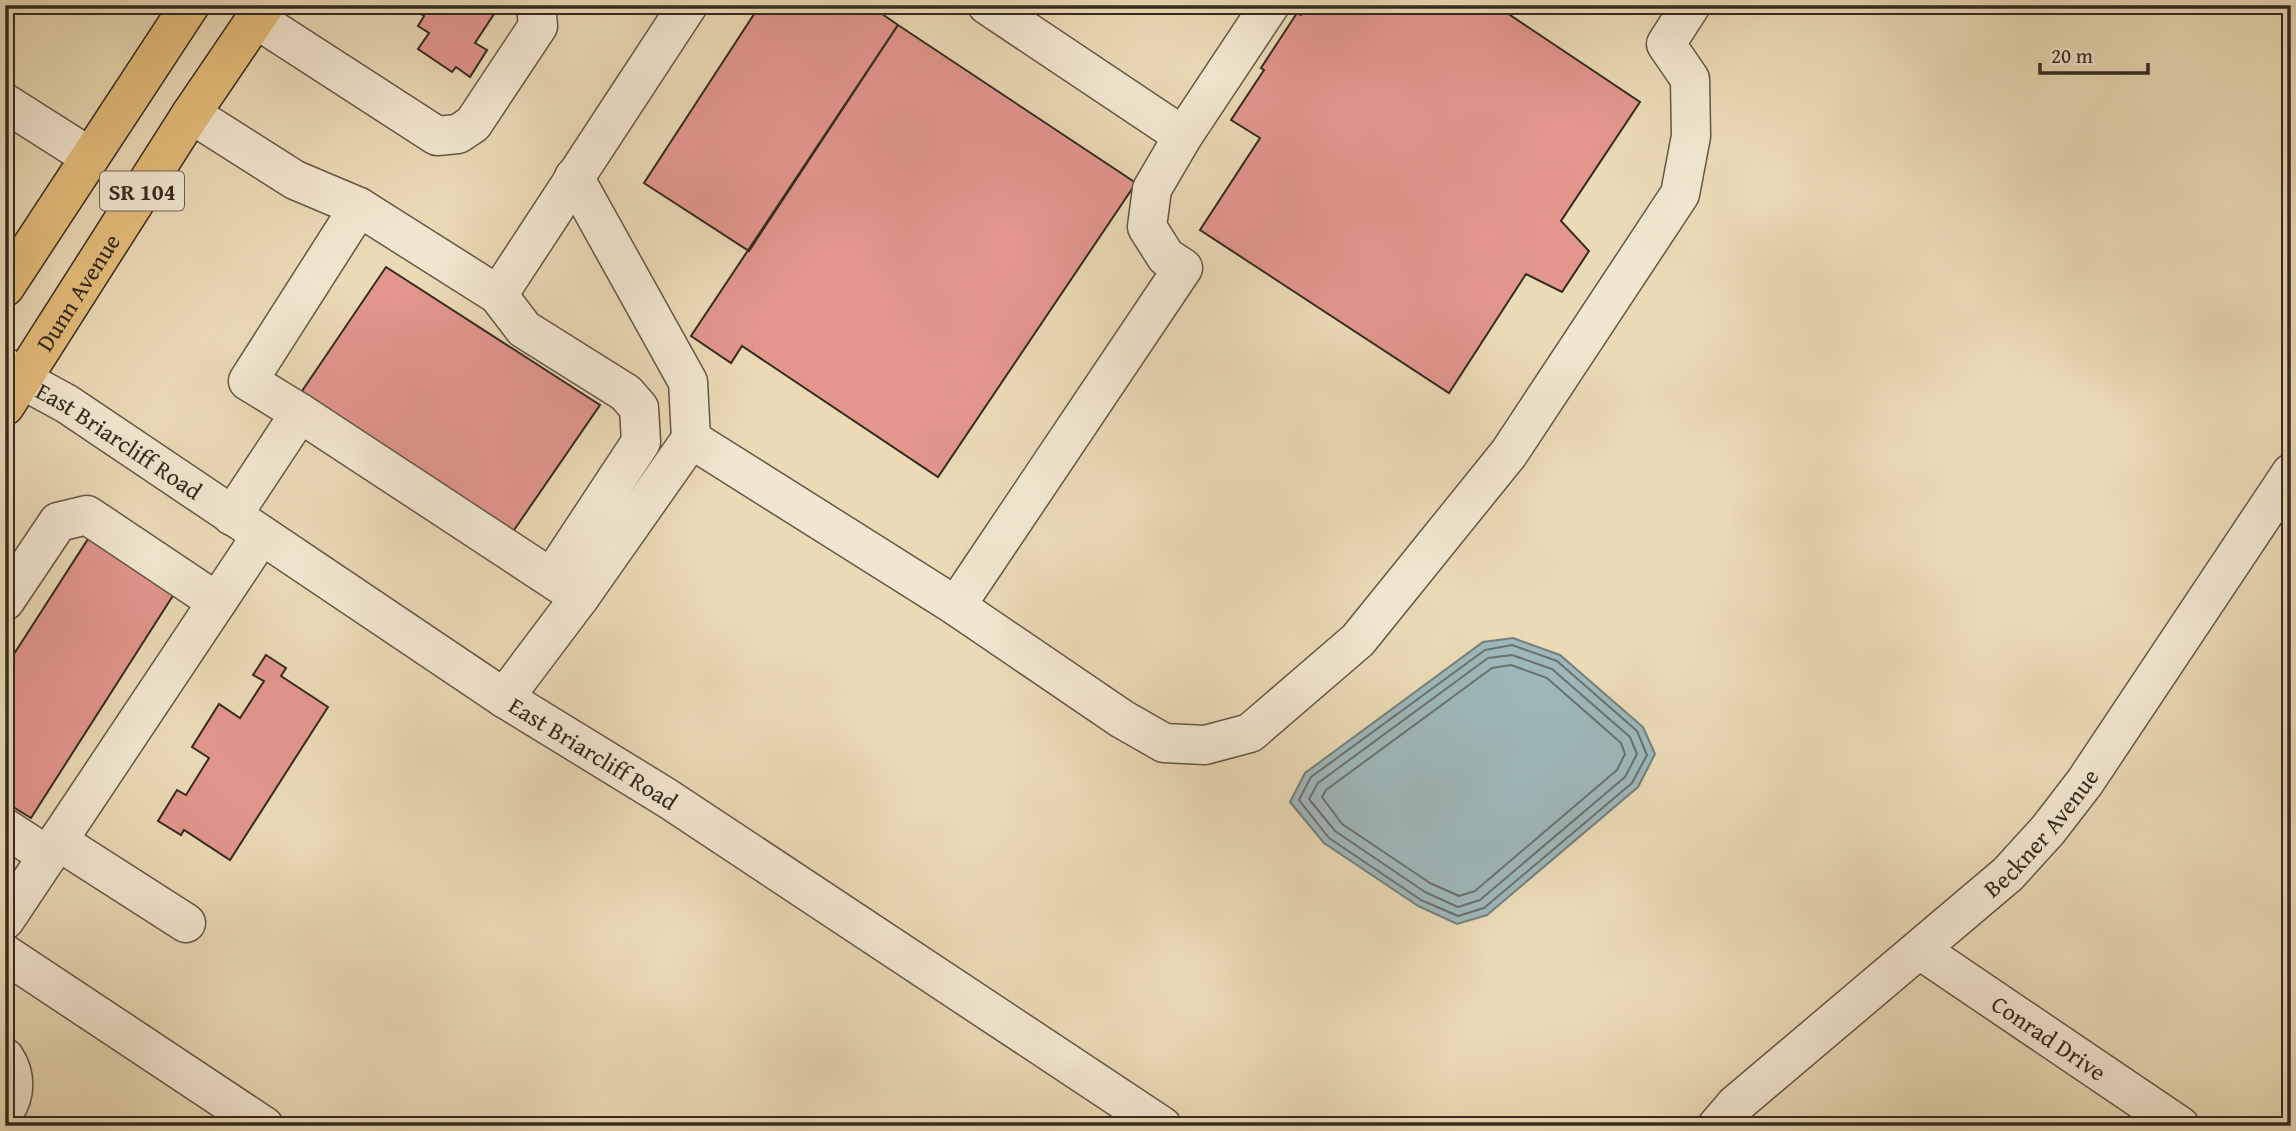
<svg xmlns="http://www.w3.org/2000/svg" width="2296" height="1131" font-family="'Gentium Book Plus',serif">
  <style>
    .water { fill: #9eb7ba; stroke: #747f7c; stroke-width: 2 }
    .lines { fill: none; stroke-linecap: round; stroke-linejoin: round }
    .shore { stroke: #69716d; stroke-width: 2 }
    .building { fill: #e2968c; stroke: #342b20; stroke-width: 2 }
    .minor-casing { stroke: #625746; stroke-width: 41 }
    .major-casing { stroke: #342b20; stroke-width: 41 }
    .minor { stroke: #f1e7d0; stroke-width: 38 }
    .major { stroke: #e5bd7b; stroke-width: 38 }
    .labels { text-anchor: middle; dominant-baseline: central; stroke-width: 5; stroke-linejoin: round; paint-order: stroke }
    .shield { fill: #f1e7d0; stroke: #6d6355; stroke-width: 2 }
    .shield-label { font-size: 23px; font-weight: bold; fill: #342b20 }
    .street-label { font-size: 24px; fill: #342b20; stroke: #f1e7d0 }
  </style>
  <rect width="100%" height="100%" fill="#eadab6"/>
  <filter id="stains"><feTurbulence type="fractalNoise" baseFrequency=".00286" numOctaves="4"/><feColorMatrix values="0 0 0 0 .2 0 0 0 0 .09 0 0 0 0 .02 0 0 0 .5 -.17"/></filter>
  <radialGradient id="worn" r=".72"><stop offset=".6" stop-color="#630" stop-opacity="0"/><stop offset="1" stop-color="#630" stop-opacity=".3"/></radialGradient>
  <!-- water -->
  <path class="water" d="M1513,638L1560,655L1643,727L1655,754L1638,787L1487,915L1457,924L1418,906L1324,843L1290,802L1305,773L1483,642Z"/>
  <g class="lines">
    <!-- shore -->
    <path class="shore" d="M1512,645L1557,661L1637,731L1647,755L1632,783L1484,908L1458,916L1421,900L1329,838L1299,800L1311,777L1485,650Z
      M1512,655L1552,669L1630,737L1637,754L1625,777L1480,900L1458,907L1425,892L1335,831L1309,799L1318,783L1488,658Z
      M1511,665L1547,678L1621,743L1625,754L1617,770L1475,891L1459,896L1430,883L1342,824L1322,797L1326,790L1492,668Z"/>
  </g>
  <!-- building -->
  <path class="building" d="M406,5H500L475,43L487,50L470,77L456,67L452,72L418,49L429,33L418,26L424,16Z
    M760,5H869L898,25L749,251L644,183Z
    M1307,5H1495L1640,102L1561,221L1589,251L1562,292L1526,274L1449,393L1200,230L1260,138L1231,120L1264,70L1261,68L1297,13L1301,15Z
    M898,25L1136,183L938,477L742,346L731,363L691,336Z
    M386,267L600,405L512,533L300,394Z
    M88,539L174,594L31,818L5,802V668Z
    M266,655L286,668L281,676L328,707L230,860L184,830L181,835L158,821L177,790L186,795L209,758L192,747L219,704L240,718L264,681L253,675Z
    M2286,1043H2291V1089H2288Z"/>
  <g class="lines">
    <!-- minor casing -->
    <g class="minor-casing">
      <g id="minor">
        <path d="M987,5L1183,136"/>
        <path d="M256,19L437,136L458,134L473,124L538,26L536,5"/>
        <path d="M5,103L90,157"/>
        <path d="M191,114L295,180L359,207"/>
        <path d="M498,295L524,329L626,393L639,408L641,442L552,577"/>
        <path id="s1" d="M5,367L23,380L67,404L504,698L667,798L1162,1126"/>
        <path d="M300,413L580,597L691,439L688,382L574,177"/>
        <path d="M691,439L956,606L1122,719L1164,743L1205,745L1250,733L1358,640L1509,453L1680,194L1691,136L1690,79L1666,44L1691,5"/>
        <path d="M232,516L300,413L248,381L359,207L498,295L688,5"/>
        <path d="M5,601L58,522L87,515L217,602"/>
        <path d="M956,606L1183,268L1166,257L1147,227L1152,189L1183,136L1270,5"/>
        <path d="M504,698L580,597"/>
        <path d="M5,828L48,856"/>
        <path d="M58,841L186,923"/>
        <path d="M5,920L261,536"/>
        <path id="s2" d="M1920,950L2180,1126"/>
        <path d="M5,954L264,1126"/>
        <path d="M5,1058C16,1075 16,1094 5,1111"/>
        <path id="s3" d="M1717,1126L1735,1105L2008,874L2048,830L2085,782L2291,473"/>
      </g>
    </g>
    <!-- major casing -->
    <g class="major-casing">
      <g id="major">
        <path d="M5,287L190,5"/>
        <path id="s4" d="M5,406L191,114L265,5"/>
      </g>
    </g>
    <!-- minor -->
    <use href="#minor" class="minor"/>
    <!-- major -->
    <use href="#major" class="major"/>
  </g>
  <g class="labels">
    <!-- shield labels -->
    <rect class="shield" x="100" y="171.5" width="84" height="39" rx="5"/>
    <g class="shield-label">
      <text x="142" y="191">SR 104</text>
    </g>
    <!-- street labels -->
    <g class="street-label">
      <text stroke="none"><textPath href="#s4" startOffset="135">Dunn Avenue</textPath></text>
      <text stroke="none"><textPath href="#s1" startOffset="136">East Briarcliff Road</textPath></text>
      <text stroke="none"><textPath href="#s1" startOffset="704">East Briarcliff Road</textPath></text>
      <text stroke="none"><textPath href="#s3" startOffset="438">Beckner Avenue</textPath></text>
      <text stroke="none"><textPath href="#s2" startOffset="156">Conrad Drive</textPath></text>
    </g>
  </g>
  <!-- margin -->
  <rect width="2296" height="1131" fill="none" stroke="#eadab6" stroke-width="28"/>
  <rect x="7" y="7" width="2282" height="1117" fill="none" stroke="#342b20" stroke-width="3.5"/>
  <rect x="14" y="14" width="2268" height="1103" fill="none" stroke="#342b20" stroke-width="2"/>
  <!-- scale -->
  <path d="M2040 63v10h108v-10" fill="none" stroke="#342b20" stroke-width="3.5"/>
  <text x="2051" y="63" font-size="21" fill="#342b20" stroke="#f1e7d0" stroke-width="5" paint-order="stroke">20 m</text>
  <rect width="100%" height="100%" filter="url(#stains)"/>
  <rect width="100%" height="100%" fill="url(#worn)"/>
</svg>
